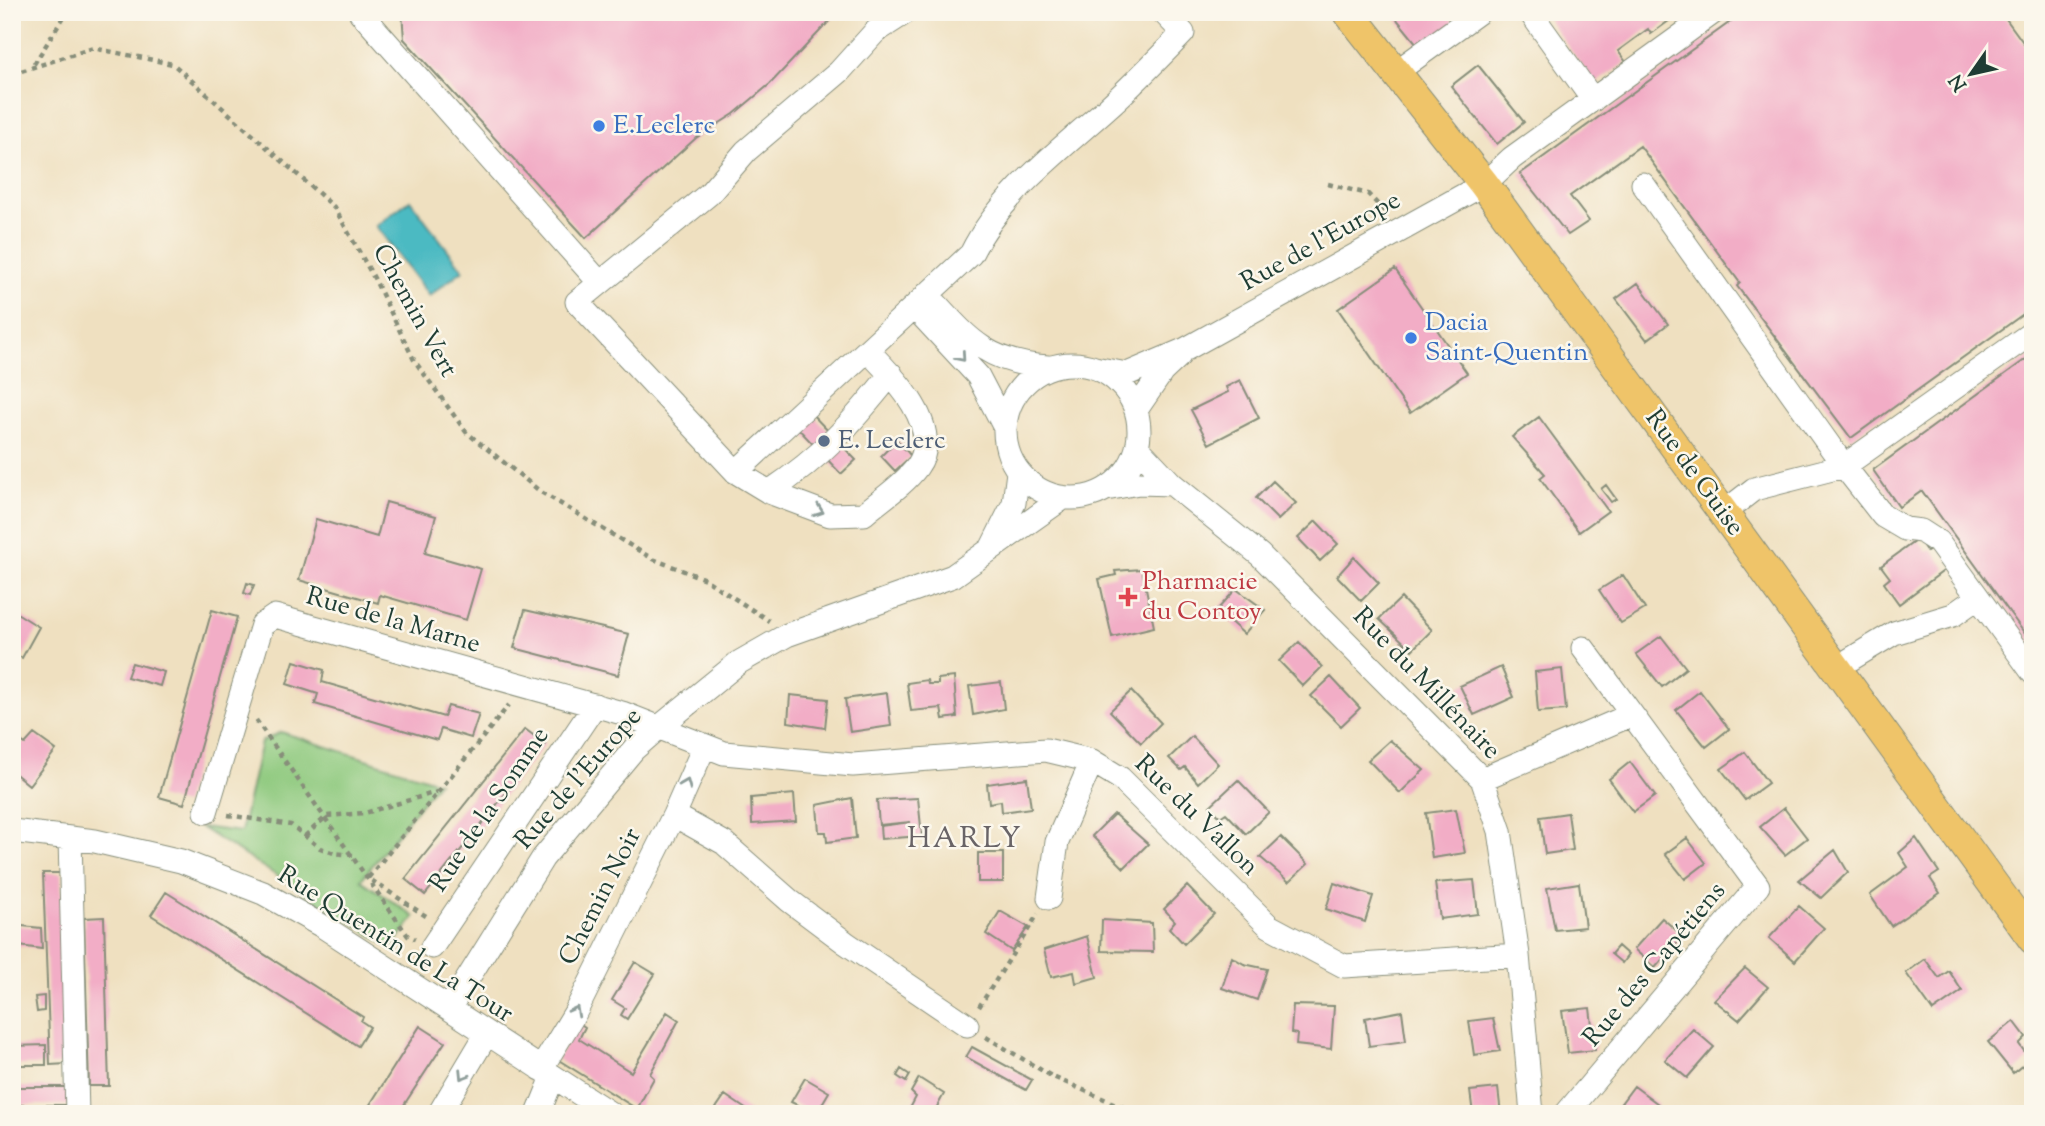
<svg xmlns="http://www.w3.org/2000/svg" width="2045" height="1126" font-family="'Sorts Mill Goudy',serif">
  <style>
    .green { fill: #8ec97e; stroke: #568359; stroke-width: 2 }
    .water { fill: #4bbac2; stroke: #357c7b; stroke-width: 2 }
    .building { fill: #f2adc6 }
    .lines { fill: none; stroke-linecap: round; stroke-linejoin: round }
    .minor-casing { stroke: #878e7a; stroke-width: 25 }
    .major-casing { stroke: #878e7a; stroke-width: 32 }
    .path { stroke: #878e7a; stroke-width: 4.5; stroke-dasharray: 5 5; stroke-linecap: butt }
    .minor { stroke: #fff; stroke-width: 23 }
    .major { stroke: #efc469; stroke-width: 30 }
    .oneway { stroke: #8f9e9a }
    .shop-dot { fill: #3f7fe0; stroke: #fbf7ec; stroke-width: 2.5 }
    .service-dot { fill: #5c6f8a; stroke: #fbf7ec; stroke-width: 2.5 }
    .health-dot { fill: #e0444e; stroke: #fbf7ec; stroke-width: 2.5 }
    .labels { text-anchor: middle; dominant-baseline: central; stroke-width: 5; stroke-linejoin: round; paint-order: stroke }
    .shop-label { font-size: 26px; fill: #366cbe; stroke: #fbf7ec; text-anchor: start }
    .street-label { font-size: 26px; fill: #1f3d34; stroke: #fbf7ec }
    .service-label { font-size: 26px; fill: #4e5e75; stroke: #fbf7ec; text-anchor: start }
    .health-label { font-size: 26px; fill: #be3a42; stroke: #fbf7ec; text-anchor: start }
    .quarter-label { font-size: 30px; letter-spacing: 2px; fill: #696467; stroke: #fbf7ec }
  </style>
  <rect width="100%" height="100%" fill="#fbf7ec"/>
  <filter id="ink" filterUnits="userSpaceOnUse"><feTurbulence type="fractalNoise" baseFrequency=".0143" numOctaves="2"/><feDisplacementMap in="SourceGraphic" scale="14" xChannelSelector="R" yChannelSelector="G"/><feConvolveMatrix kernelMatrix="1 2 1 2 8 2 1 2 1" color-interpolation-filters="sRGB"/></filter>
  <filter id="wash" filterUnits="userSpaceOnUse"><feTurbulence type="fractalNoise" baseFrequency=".00686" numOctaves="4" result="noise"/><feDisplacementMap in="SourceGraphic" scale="28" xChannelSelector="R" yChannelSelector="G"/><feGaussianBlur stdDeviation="1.57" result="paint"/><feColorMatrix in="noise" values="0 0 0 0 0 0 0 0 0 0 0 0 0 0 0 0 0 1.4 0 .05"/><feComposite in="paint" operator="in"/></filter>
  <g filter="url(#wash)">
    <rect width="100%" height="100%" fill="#efe0c0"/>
    <!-- green -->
    <path class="green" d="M281,732L438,782L361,880L415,917L391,948L200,827L241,832L261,742Z"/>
    <!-- water -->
    <path class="water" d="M410,200L463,270L429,296L376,226Z"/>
    <g id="blocks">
      <!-- building -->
      <path class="building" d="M402,12H838L770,84L734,114L696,138L586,238L404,39Z
        M1391,12H1450L1447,14L1455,23L1421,49Z
        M1543,12H1681L1651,34L1648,29L1618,51L1626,62L1595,84Z
        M1744,12H2001L2033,56V307L1851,438L1737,286L1740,283L1640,146L1570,196L1589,221L1568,235L1520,174Z
        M1478,65L1524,122L1497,144L1451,86Z
        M1395,269L1467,373L1410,413L1338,309Z
        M1638,283L1668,324L1647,340L1616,299Z
        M2033,354V645L1922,491L1899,507L1873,470Z
        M1240,380L1259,418L1209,444L1191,410L1228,392L1226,387Z
        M807,409L856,460L841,474L793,423Z
        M1539,417L1608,511L1579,532L1540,478L1545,474L1512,437Z
        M897,440L911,456L895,471L881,456Z
        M1273,481L1296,503L1278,520L1256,498Z
        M1606,485L1616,499L1611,502L1601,489Z
        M386,502L436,516L425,553L481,569L466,620L380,595L378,603L299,580L316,519L377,537Z
        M1316,521L1338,544L1320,561L1298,538Z
        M1918,539L1927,552L1932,549L1946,569L1899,604L1884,583L1890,578L1881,566Z
        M1354,557L1379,583L1361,601L1337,576Z
        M1142,569L1154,627L1112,637L1099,579L1116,575L1115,571Z
        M1623,575L1645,609L1621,623L1599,590Z
        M247,583L254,585L250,595L244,593Z
        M1236,589L1265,610L1244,634L1217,610Z
        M1401,598L1432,630L1412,650L1379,619Z
        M12,610L39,627L22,658L12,653Z
        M212,610L237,617L184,804L159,797Z
        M525,610L629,634L618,675L514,648Z
        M1661,636L1686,668L1662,687L1636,654Z
        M1299,642L1322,667L1303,686L1279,661Z
        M294,661L324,670L322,682L444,717L448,706L479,714L471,738L441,729L437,740L315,704L318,694L287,684Z
        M132,663L164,672L160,686L127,677Z
        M1501,667L1514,697L1474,715L1460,686Z
        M1562,669L1566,710L1538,712L1535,672Z
        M954,677L957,717L943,719L941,708L911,711L907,683L927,680L928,684H938V679Z
        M1331,677L1360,708L1341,726L1311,696Z
        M1001,682L1004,709L973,715L969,686Z
        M1131,691L1161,723L1141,743L1110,711Z
        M1700,691L1729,729L1706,747L1676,710Z
        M887,693L891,726L850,732L845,699Z
        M790,695L828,699L825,728L788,722Z
        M525,729L545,744L425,895L405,879Z
        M12,734L25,744L34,734L56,750L29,785L12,771Z
        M1192,736L1218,764L1198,783L1185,767L1181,770L1169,758Z
        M1390,740L1424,770L1400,793L1368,760Z
        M1745,752L1768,783L1745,800L1721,769Z
        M1630,762L1655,796L1633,812L1609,779Z
        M1027,778L1031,808L1002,812L1001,801L989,803L987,784Z
        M1238,780L1269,812L1246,834L1226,813L1220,817L1210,806Z
        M794,794L796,821L752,824L751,798Z
        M852,798L856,838L827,842L826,832H819L817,805Z
        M918,798L922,836L881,839L880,826L911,822L879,825L877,800Z
        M1784,808L1807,838L1785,855L1760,827Z
        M1456,809L1465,853L1432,858L1426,813Z
        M1568,813L1573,850L1545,854L1540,817Z
        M1114,814L1148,844L1124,868L1092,836Z
        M1281,837L1308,864L1289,882L1260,857Z
        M1687,838L1706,863L1685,879L1665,854Z
        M1916,838L1939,872L1930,878L1940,893L1891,926L1870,895L1908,867L1899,853Z
        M1835,850L1848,872L1821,898L1799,880Z
        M978,853H1003V882H978Z
        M43,873H61L67,1064L50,1065Z
        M1474,880L1478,914L1440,919L1435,883Z
        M1334,883L1373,896L1365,922L1326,909Z
        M1579,883L1585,927L1555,930L1547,888Z
        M1187,886L1214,914L1184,944L1169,928L1175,921L1164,909Z
        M166,892L363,1017L361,1021L370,1027L358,1046L151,915Z
        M1799,906L1824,928L1795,961L1769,938Z
        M1000,911L1028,927L1012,951L986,934Z
        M104,917L109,1086H89L84,918Z
        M1662,918L1683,936L1655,968L1634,949Z
        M1102,920L1152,923L1153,952L1101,951Z
        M12,925L41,928L42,949L12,945Z
        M1087,936L1097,977L1076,983L1074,972L1051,977L1044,950Z
        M1618,946L1628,955L1622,963L1611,954Z
        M1232,957L1244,964L1267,969L1257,1000L1222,988Z
        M1925,959L1939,978L1949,971L1962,991L1933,1011L1906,973Z
        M635,962L655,974L627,1019L621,1015L625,1008L612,1000Z
        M1745,968L1768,987L1739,1020L1714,1000Z
        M44,996V1011L37,1012L35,997Z
        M1293,1005L1334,1006L1331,1049L1296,1045L1297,1034L1291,1033Z
        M1590,1008L1595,1050L1568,1053L1562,1011Z
        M1402,1011L1406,1041L1369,1046L1365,1018Z
        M667,1012L679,1020L650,1074L654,1078L637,1109L557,1059L579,1023L585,1027L579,1039L631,1072Z
        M1493,1018L1500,1051L1474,1055L1469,1021Z
        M2014,1021L2026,1037L2019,1044L2030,1059L2013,1073L1988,1042Z
        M420,1026L445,1042L398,1114H364Z
        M1693,1029L1714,1047L1687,1078L1665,1060Z
        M46,1045V1065H12V1046Z
        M972,1047L1032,1080L1026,1090L966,1057Z
        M901,1069L910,1075L906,1082L897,1076Z
        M805,1078L829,1092L816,1114L791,1102Z
        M919,1078L944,1094L933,1114H907L916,1097L911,1092Z
        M1634,1086L1658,1104L1650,1114H1613Z
        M12,1087H68L69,1105H12Z
        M1498,1088L1501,1114H1473L1470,1091Z
        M725,1095L753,1114H712Z"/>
    </g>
  </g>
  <g filter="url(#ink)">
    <use href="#blocks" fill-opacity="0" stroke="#878e7a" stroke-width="2"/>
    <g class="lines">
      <!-- minor casing -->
      <g class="minor-casing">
        <path id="minor" d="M360,12L600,283
          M906,12L875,32L839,72L746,151L709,194L577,302L736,472L971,254C1000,195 1058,152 1106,109C1133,85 1158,59 1183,33L1163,12
          M1530,12L1593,100
          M1396,72L1479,12
          M1643,184L1844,466L1883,516L1905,529L1921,531L1938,542L2033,673
          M927,294C967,337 985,363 1048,367
          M914,307L978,376L1004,426
          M1005 431a67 67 0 1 1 134 0a67 67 0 1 1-134 0Z
          M1100,369L1127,374L1186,349L1484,184L1512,158L1714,12
          M1136,410L1162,372L1179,356
          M1137,447L1172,484L1260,555L1482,779L1500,831L1518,955L1532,1114
          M736,472L769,492L830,515L864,514C880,500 904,485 917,467C945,428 894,377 868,351
          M1106,489L1139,483L1172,484
          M769,492C823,456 851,424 891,374
          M1723,513L1754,489L1844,466L2033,332
          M992,547L1014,503L1018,472
          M1836,668L1894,633L1953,615L1977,598
          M1482,779L1631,715
          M206,812L262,625L275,616L622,713L724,753L853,765L1046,750L1092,761L1120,778L1269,926L1344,966L1518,955
          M674,815L724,843L790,901L846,943L967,1025
          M12,831L95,841L181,861L263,893L324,927L611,1114
          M70,838L77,1114
          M1049,898L1057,842L1092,761
          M432,947L595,705
          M450,1007L543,858L634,749L657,729L738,663L787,635L953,576L1063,498
          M541,1069L575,1013L674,815L704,747
          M439,1114L486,1035
          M538,1114L553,1077
          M1566,1114L1758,886L1583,648"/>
      </g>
      <!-- major casing -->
      <g class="major-casing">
        <path id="major" d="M1348,12L1484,184L2033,939"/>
      </g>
      <!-- path -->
      <path class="path" d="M34,64L67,12
        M12,74L93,48L173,64L334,207L374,278L414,360L466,432L541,492L653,559L705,579L769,621
        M1328,184L1368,194L1387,214
        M256,720L408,936L415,939
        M228,815L291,825L320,848L334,853L353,855
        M305,836L327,816L365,813L437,792
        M426,916L368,878L509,705
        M979,1007L1038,914
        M986,1037L1053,1077L1139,1114"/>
      <!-- minor -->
      <use href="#minor" class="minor"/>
      <!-- major -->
      <use href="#major" class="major"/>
    </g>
    <!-- one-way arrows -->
    <defs><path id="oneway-chevron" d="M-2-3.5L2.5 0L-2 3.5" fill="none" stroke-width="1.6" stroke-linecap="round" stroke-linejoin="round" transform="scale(1.75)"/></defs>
    <g class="oneway">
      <use href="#oneway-chevron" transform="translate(961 357) rotate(49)"/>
      <use href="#oneway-chevron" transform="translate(819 511) rotate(20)"/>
      <use href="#oneway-chevron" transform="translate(686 784) rotate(-68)"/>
      <use href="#oneway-chevron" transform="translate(575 1011) rotate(-62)"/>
      <use href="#oneway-chevron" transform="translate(463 1075) rotate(122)"/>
    </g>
  </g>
  <!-- markers -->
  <g class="shop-dot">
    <circle cx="599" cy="126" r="7"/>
    <circle cx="1411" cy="338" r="7"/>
  </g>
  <circle class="service-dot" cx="824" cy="441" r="7"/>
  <path class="health-dot" d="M1124.5 586.5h7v7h7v7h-7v7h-7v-7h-7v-7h7z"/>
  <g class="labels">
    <!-- shop labels -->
    <g class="shop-label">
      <text x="613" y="126">E.Leclerc</text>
      <text x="1425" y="323">Dacia<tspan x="1425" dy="30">Saint-Quentin</tspan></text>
    </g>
    <!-- street labels -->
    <g class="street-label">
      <text transform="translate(1321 242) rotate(-29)">Rue de l'Europe</text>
      <text transform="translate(414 311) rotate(61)">Chemin Vert</text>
      <text transform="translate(1694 473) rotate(54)">Rue de Guise</text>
      <text transform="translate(393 621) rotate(16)">Rue de la Marne</text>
      <text transform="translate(1426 684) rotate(46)">Rue du Millénaire</text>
      <text transform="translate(579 779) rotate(-49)">Rue de l'Europe</text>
      <text transform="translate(490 810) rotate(-56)">Rue de la Somme</text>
      <text transform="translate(1196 816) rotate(44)">Rue du Vallon</text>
      <text transform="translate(601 897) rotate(-63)">Chemin Noir</text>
      <text transform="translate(395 945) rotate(32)">Rue Quentin de La Tour</text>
      <text transform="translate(1655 965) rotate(-50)">Rue des Capétiens</text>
    </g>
    <!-- service labels -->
    <g class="service-label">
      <text x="838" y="441">E. Leclerc</text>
    </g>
    <!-- health labels -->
    <g class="health-label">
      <text x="1142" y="582">Pharmacie<tspan x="1142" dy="30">du Contoy</tspan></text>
    </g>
    <!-- quarter labels -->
    <g class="quarter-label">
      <text x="965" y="839">HARLY</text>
    </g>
  </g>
  <!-- margin -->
  <rect width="2045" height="1126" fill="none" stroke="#fbf7ec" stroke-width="42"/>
  <!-- north arrow -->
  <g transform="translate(1971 74) rotate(236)" stroke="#fbf7ec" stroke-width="5" paint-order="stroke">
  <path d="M0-5L12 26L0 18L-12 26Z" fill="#1f3d34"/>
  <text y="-10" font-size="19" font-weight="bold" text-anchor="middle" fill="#1f3d34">N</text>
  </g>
</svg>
